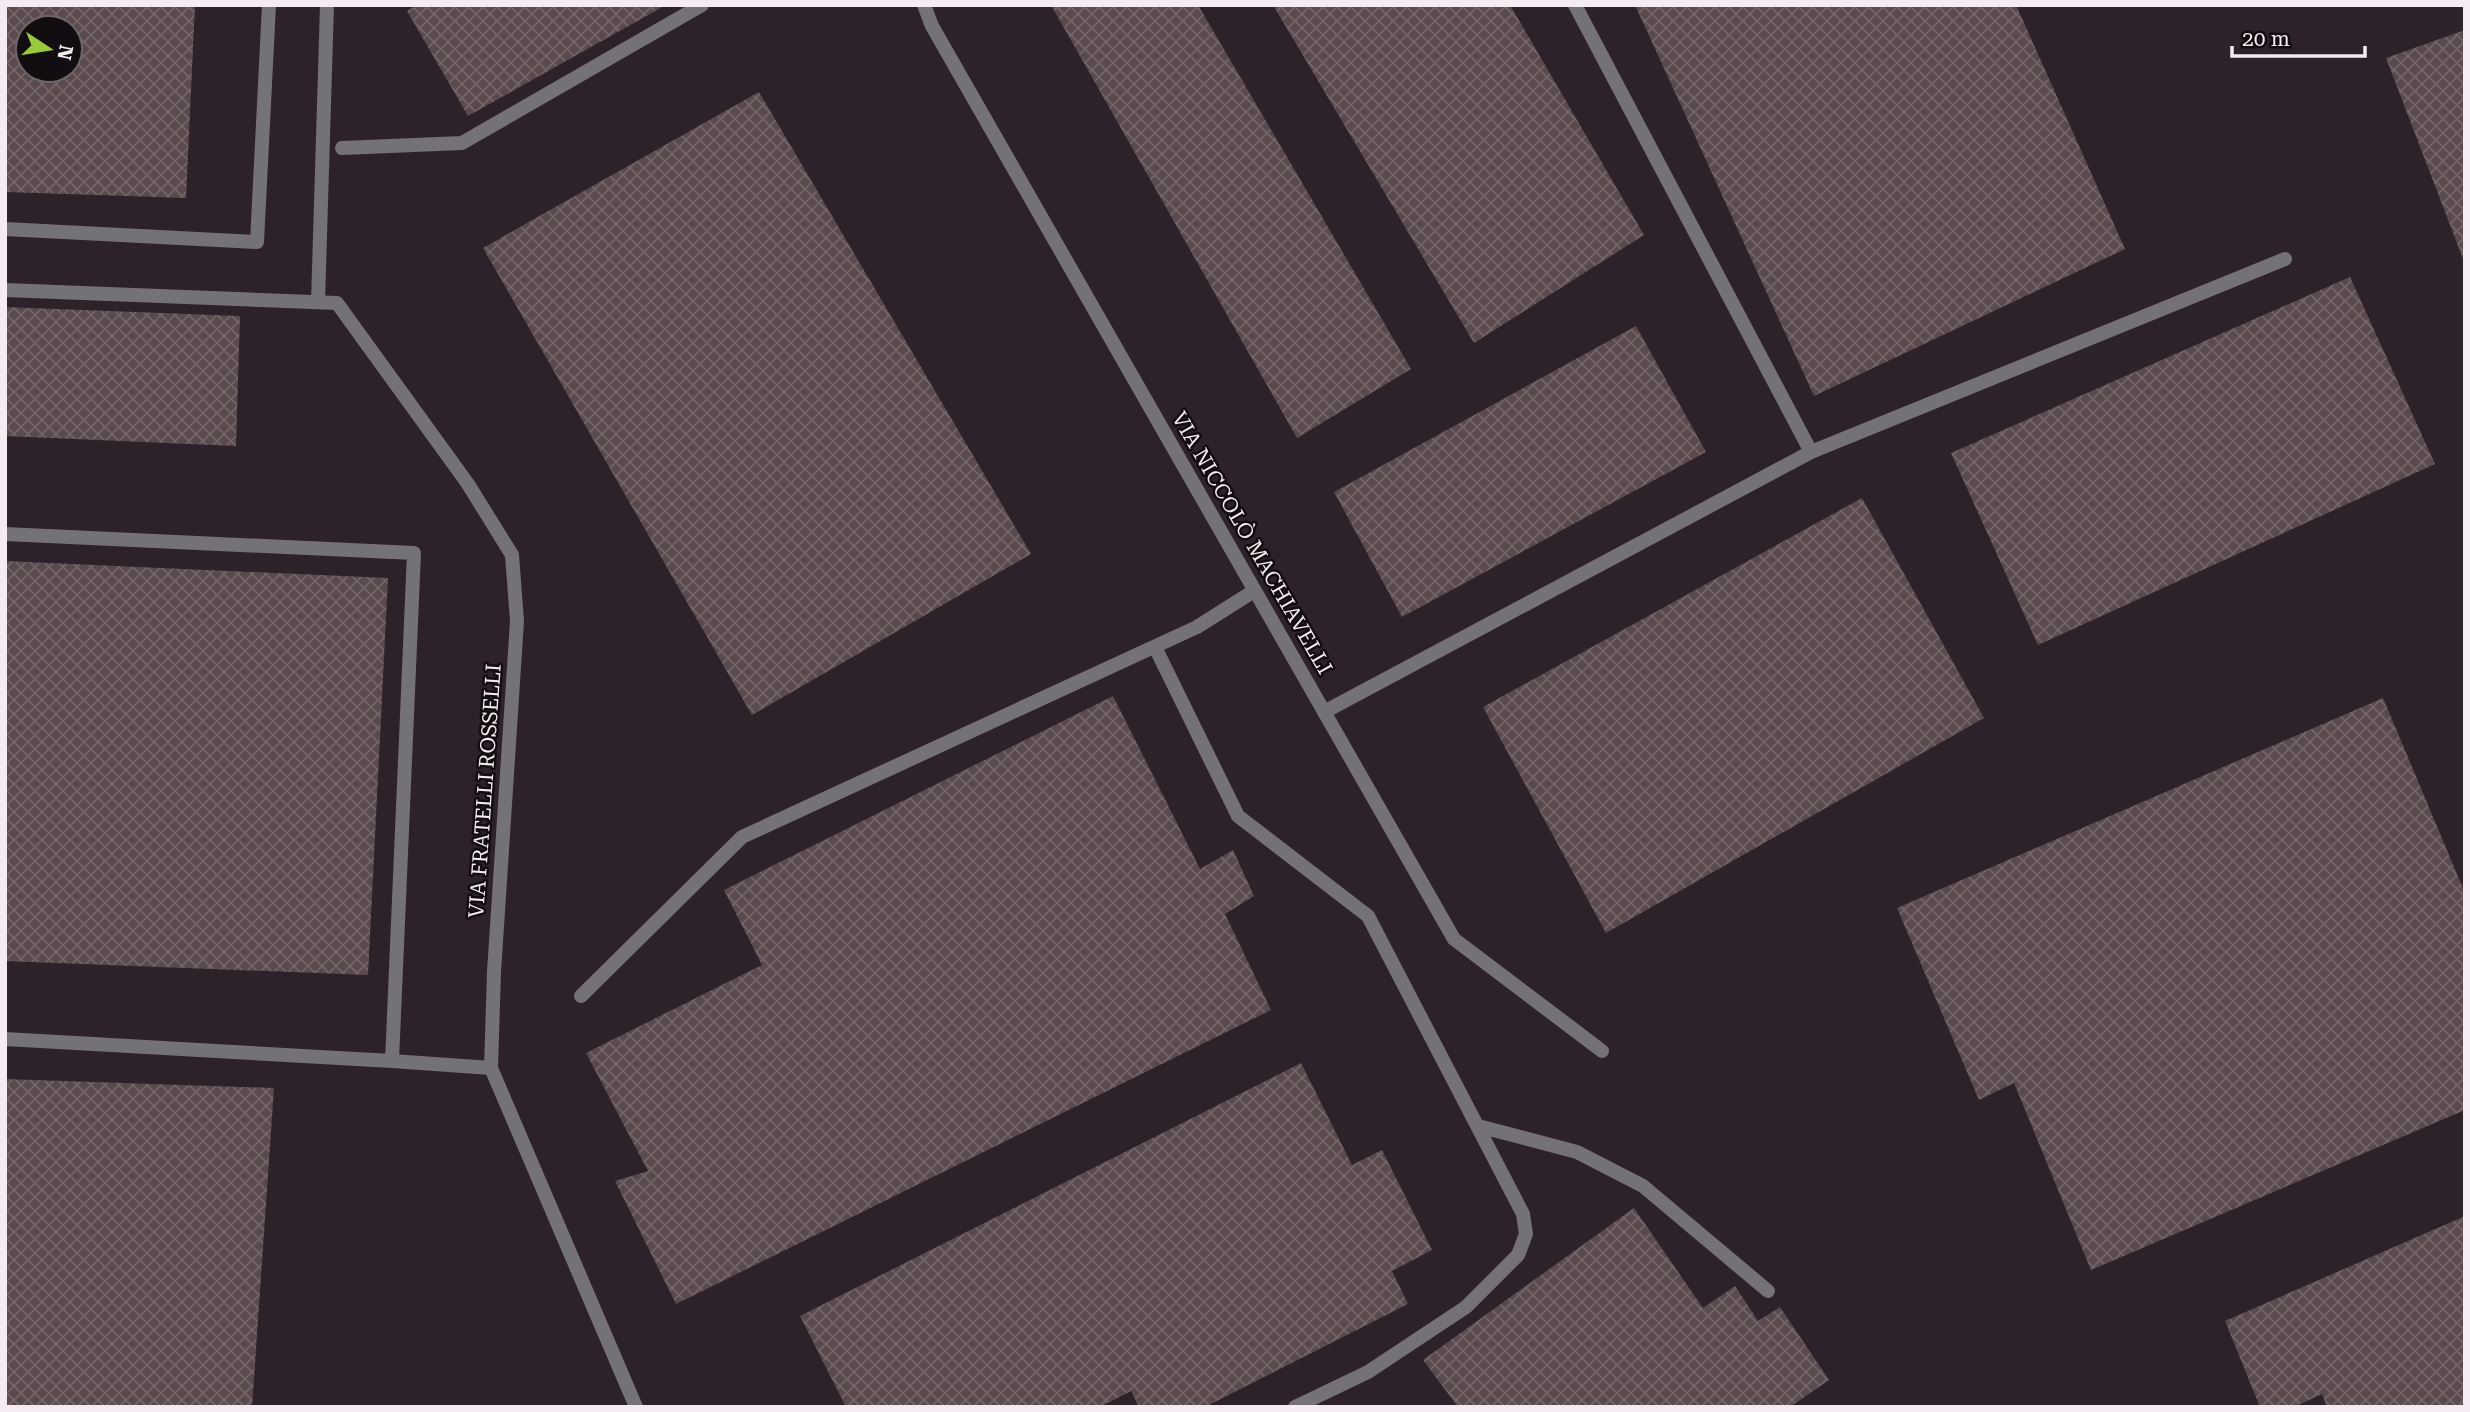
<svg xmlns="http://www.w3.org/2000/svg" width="2470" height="1412" font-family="'Roboto Serif',serif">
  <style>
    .building { fill: url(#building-cross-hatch); fill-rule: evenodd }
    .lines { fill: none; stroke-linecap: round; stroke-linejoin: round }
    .service { stroke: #747177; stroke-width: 14 }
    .pedestrian { stroke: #747177; stroke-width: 14 }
    .minor { stroke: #747177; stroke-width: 14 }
    .labels { text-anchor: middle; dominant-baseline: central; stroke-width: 5; stroke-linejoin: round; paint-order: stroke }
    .street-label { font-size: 21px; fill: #f4ecf2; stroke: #120d11 }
  </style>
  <defs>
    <pattern id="building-cross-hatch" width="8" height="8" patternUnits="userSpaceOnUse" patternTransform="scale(1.75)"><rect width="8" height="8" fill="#5a4a4d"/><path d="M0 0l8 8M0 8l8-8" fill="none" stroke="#726467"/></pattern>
  </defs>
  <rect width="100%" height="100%" fill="#2d222a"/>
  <!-- building -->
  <path class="building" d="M5,5H195L186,198L5,192ZM28,28H70V70H28Z
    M417,5H666L468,116L407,11Z
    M1051,5H1198L1411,369L1297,438Z
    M1273,5H1510L1644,235L1474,343Z
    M1635,5H2016L2125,249L1814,396Z
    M2465,30V264L2386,58Z
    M759,92L1031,554L752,715L483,248Z
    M2350,277L2435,464L2038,645L1951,453Z
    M5,307L240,316L236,446L5,436Z
    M1636,326L1706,452L1402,617L1334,492Z
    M1862,498L1984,718L1606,933L1483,707Z
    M5,561L388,578L368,975L5,961Z
    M1113,696L1200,869L1233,850L1254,896L1225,914L1271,1010L676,1304L615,1181L648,1171L586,1053L762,965L724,890Z
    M2383,698L2465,893V1110L2091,1270L2014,1083L1979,1100L1897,908Z
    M1301,1063L1352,1165L1382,1150L1432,1250L1392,1271L1408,1304L1205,1407H1139L1131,1391L1100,1407H846L800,1316Z
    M5,1079L274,1088L252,1407H5Z
    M1634,1208L1703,1308L1735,1286L1758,1321L1780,1307L1829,1380L1790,1407H1458L1423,1360Z
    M2465,1216V1407H2327L2322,1394L2294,1407H2260L2225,1321Z"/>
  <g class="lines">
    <!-- service -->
    <path class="service" d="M1575,5L1811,452L2285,259
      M342,148L462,143L702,5
      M5,229L257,242L269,5
      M5,290L237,299
      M5,534L414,553L392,1061L5,1039
      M1155,647L1238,816L1368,916L1523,1214L1526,1234L1518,1255L1466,1307L1368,1372L1295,1407
      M1324,712L1811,452
      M581,996L742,837L1197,627L1254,591
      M392,1061L491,1068
      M1478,1126L1577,1152L1643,1186L1768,1291"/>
    <!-- pedestrian -->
    <path class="pedestrian" d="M318,302L327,5"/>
    <!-- minor -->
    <path class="minor" d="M924,5L932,26L1454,939L1602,1051
      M237,299L337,303L468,484L512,555L517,621L494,972L491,1068L636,1407"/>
  </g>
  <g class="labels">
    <!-- street labels -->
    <g class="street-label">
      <text transform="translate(1252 543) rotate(60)">VIA NICCOLÒ MACHIAVELLI</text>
      <text transform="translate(485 791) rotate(-86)">VIA FRATELLI ROSSELLI</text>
    </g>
  </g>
  <!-- border -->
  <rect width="2470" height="1412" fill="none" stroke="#f4ecf2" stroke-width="14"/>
  <!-- north arrow -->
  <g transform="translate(49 49) rotate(102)"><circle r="33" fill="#120d11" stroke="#6c666b" stroke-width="2"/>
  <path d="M0-5L12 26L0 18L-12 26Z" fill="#98cb37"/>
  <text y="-10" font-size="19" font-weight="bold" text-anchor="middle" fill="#f4ecf2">N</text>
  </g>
  <!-- scale -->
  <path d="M2232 46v10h133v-10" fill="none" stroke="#f4ecf2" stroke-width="3.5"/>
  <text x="2242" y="46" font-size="21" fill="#f4ecf2" stroke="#120d11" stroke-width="5" paint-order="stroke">20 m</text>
</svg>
